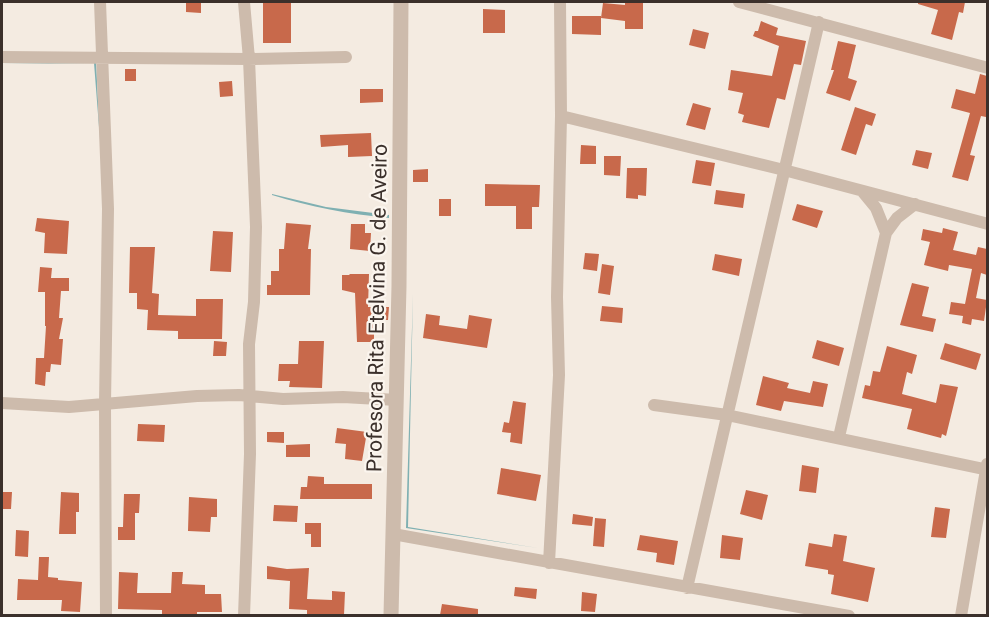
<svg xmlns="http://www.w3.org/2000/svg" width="989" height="617" font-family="Roboto,sans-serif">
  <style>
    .water { fill: #7fb0b2 }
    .building { fill: #c8694b }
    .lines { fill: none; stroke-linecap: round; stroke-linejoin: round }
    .minor { stroke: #cdbbac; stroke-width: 12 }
    .tertiary { stroke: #cdbbac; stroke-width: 15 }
    .labels { text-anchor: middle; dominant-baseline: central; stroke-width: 4.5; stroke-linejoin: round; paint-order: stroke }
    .street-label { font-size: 21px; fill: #3b302b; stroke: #fbf5ee }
  </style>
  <rect width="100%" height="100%" fill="#f4ebe1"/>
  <!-- water -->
  <path class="water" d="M96,62L100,140L97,404L100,140L94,63L2,64Z
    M272,194L326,207L389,215V218C349,214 310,207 272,195Z
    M413,294L408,527L538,548L406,528Z"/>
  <!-- building -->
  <path class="building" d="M186,2H201V13L186,12Z
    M263,2H291V43H263Z
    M918,2H965L963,13L959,12L952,40L931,34L938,10L918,4Z
    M603,3L625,5V3H643V29H625V21L601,18Z
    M483,9L505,10V33H483Z
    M572,16H601V35L572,34Z
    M761,21L778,28L776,35L806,41L801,65L794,64L785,100L777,98L769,128L742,122L744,115L738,113L743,93L728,90L731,70L772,76L779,46L753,36L755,31H758Z
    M693,29L709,33L705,49L689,45Z
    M838,41L856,45L848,78L857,81L850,101L826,93L834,70H831Z
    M125,69H136V81H125Z
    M980,74L987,76V110L986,117L981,116L970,155L975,156L968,181L952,177L970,113L951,108L956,89L975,94Z
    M232,81L233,96L220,97L219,82Z
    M360,89H383V102L360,103Z
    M693,103L711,108L705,130L686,125Z
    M855,107L876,114L872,126L866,124L856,155L841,150Z
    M371,133L372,156L348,157V145L321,147L320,135Z
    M581,145L596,146V164H580Z
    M916,150L932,153L928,169L912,165Z
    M604,156H621L620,176L604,175Z
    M696,160L715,163L711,186L692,183Z
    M627,168H647L646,196L638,195V199L626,198Z
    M428,169V182H413V170Z
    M485,184L540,185L539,207H532V229H516V206H485Z
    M716,190L745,194L743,208L714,204Z
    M439,199H451V216H439Z
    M797,204L823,211L817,228L792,220Z
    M37,218L69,221L67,254L44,253L45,233L35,231Z
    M286,223L311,225L308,249H311L310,295H267V285H271V271H279V249H284Z
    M351,224H365V233H371L370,251L350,249Z
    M943,228L958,232L953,250L976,255L978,247L987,249V275L981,273L976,298L987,300L984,321L972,319L971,325L962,323L963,316L949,314L951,302L965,304L972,269L949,265L948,271L924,265L930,242L921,240L923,229L942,233Z
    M213,231L233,232L231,272L210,271Z
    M130,247H155L152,293L159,294L158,315L196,316V299H223L222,339H178V331L147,330L148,310L137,309V293H129Z
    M585,253L599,254L597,271L583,269Z
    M715,254L742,259L739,276L712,270Z
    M602,264L614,266L610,295L598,293Z
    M40,267L52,268L51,278H69V291H61L59,318H63L59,339H63L61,365L51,364L50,372H46L45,386L35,384L36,358H44L46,326H45V292H38Z
    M350,274H369L368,307H389L388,320H374V342H357L355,293L342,290V275H349Z
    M912,283L929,287L922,316L936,319L933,332L900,325Z
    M602,306L623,308L622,323L600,321Z
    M426,314L440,316L439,325L467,329L469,315L492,319L487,348L423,338Z
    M817,340L844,348L839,366L812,358Z
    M214,341L227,342L226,356H213Z
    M299,341H324L322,388L289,387L290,381H278L279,364H298Z
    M945,343L981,354L976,370L940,359Z
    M887,346L917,355L912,374L907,372L902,394L936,403L940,384L958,387L946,436L942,434L941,438L907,429L912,409L862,398L865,385L870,386L873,371L880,372Z
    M763,376L789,383L787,388L810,393L813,381L828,384L823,407L784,401L781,411L756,405Z
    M513,401L526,403L522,444L510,442L511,433L502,432L504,422L509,423Z
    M138,424L165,425L164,442L137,441Z
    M337,428L367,432L362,461L345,459L346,444L335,443Z
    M267,432H284V443L267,442Z
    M310,444V457H286V445Z
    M802,465L819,468L816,493L799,491Z
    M501,468L541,475L536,501L497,494Z
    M308,476L324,477V484H372V499H300L301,487H307Z
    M746,490L768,495L762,520L740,514Z
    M2,492H12L11,509H2Z
    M61,492L79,493V512H76V534H59Z
    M124,494H140L139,513H135V540H118V527H123Z
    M189,497L217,499V517H211L210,532L188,531Z
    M274,505L298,506L297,522L273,521Z
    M935,507L950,509L946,538L931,537Z
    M573,514L593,517L592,526L572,524Z
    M595,518L606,519L604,547L593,546Z
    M305,523H321V547H311V534H305Z
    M16,530L29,531L28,557L15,556Z
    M834,534L847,536L843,561L875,568L868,602L831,594L834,575L828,574V570L805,566L809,543L832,547Z
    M640,535L678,541L674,565L656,562L657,553L637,550Z
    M722,535L743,538L740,560L720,558Z
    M39,557H49L48,577L58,578V580L82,582L80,612L61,611L62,600H17L18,579L38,580Z
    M267,566L287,569L309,568L307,599L332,600V591L345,592L344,615L307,614V610L289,609L290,581L267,579Z
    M119,572L138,573L137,593H171L172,572H183L182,584L205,585V594H221L222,612H197V615H162V610L118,609Z
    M515,587L537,589L536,599L514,596Z
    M582,592L597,594L595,612L581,611Z
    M442,604L478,609V615H440Z"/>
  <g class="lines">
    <!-- minor -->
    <path class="minor" d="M100,2L108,209L105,404L106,616
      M244,2L249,59L256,227L254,302L249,344L250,454L244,616
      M739,2L988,68
      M2,57L249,59L346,57
      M561,116L784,170L988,224
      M862,191L876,208L886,233
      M2,403L69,407L197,396L239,395L283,399L343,397L397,400
      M654,405L727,415L988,470
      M839,437L886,233L897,218L915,204
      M393,534L849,616
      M549,563L559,375L557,297L561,116L560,2
      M687,588L819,22
      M961,616L987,464"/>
    <!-- tertiary -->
    <path class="tertiary" d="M391,616L399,286L401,2"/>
  </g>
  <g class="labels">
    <!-- street labels -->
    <g class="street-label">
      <text transform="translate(377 308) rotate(-89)">Profesora Rita Etelvina G. de Aveiro</text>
    </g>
  </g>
  <!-- border -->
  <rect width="989" height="617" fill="none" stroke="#3b302b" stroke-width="6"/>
</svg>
